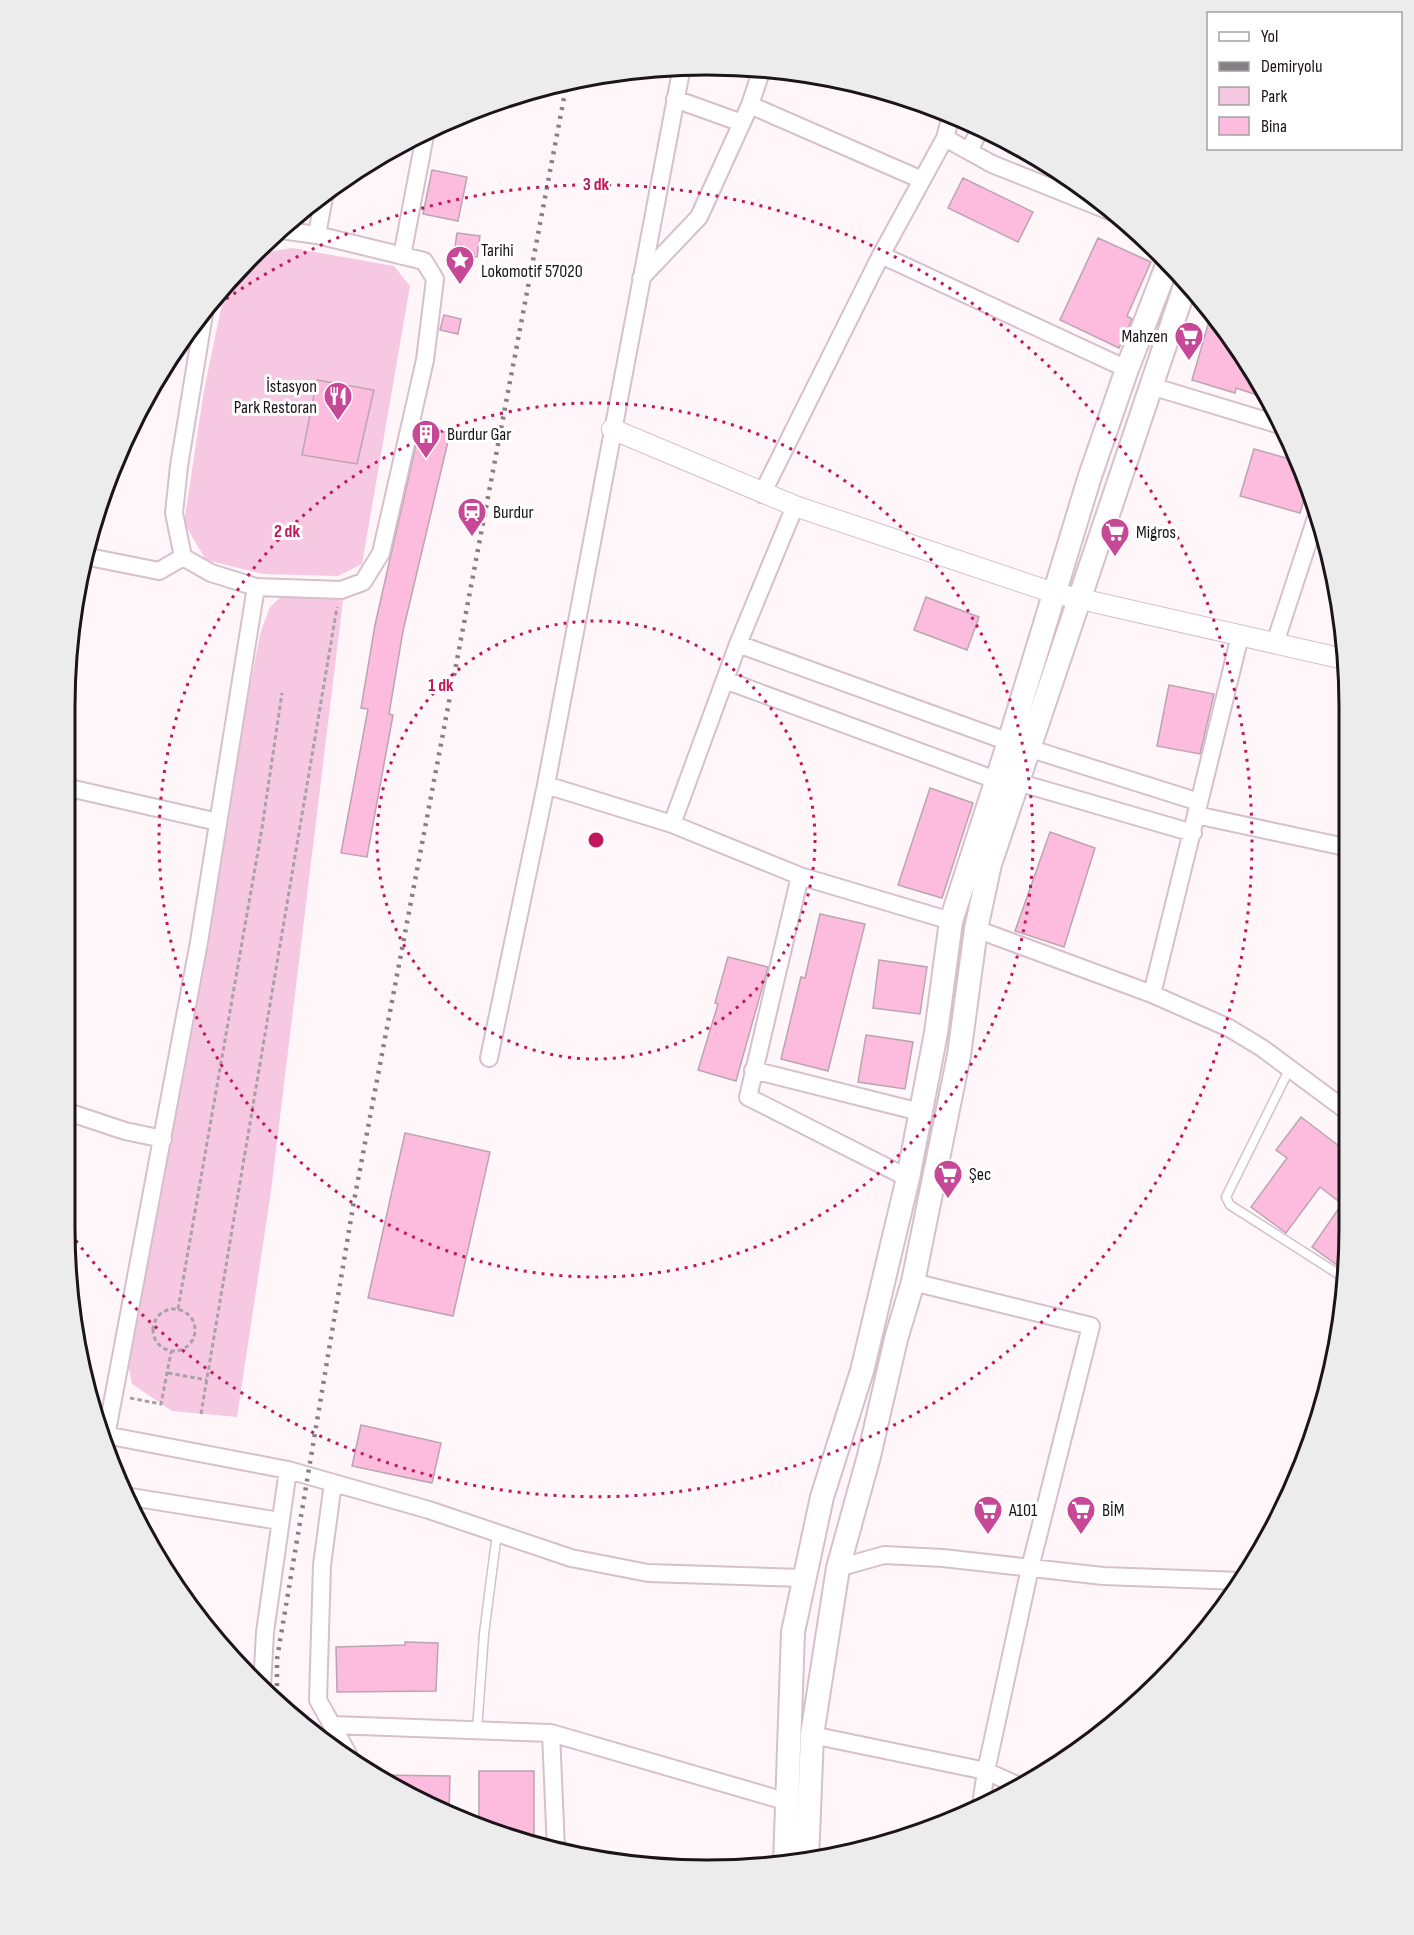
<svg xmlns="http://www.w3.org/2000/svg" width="1414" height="1935" font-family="'Sofia Sans Condensed',sans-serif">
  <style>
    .green { fill: #f7c8e1 }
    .building { fill: #fdbbde; stroke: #baa5b0; stroke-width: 1.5 }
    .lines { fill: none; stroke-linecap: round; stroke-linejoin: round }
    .service-casing { stroke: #d5c0cb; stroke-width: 11 }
    .minor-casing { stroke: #d5c0cb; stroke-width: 20 }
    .tertiary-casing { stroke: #d5c0cb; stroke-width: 22 }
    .secondary-casing { stroke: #d5c0cb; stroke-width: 26 }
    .path { stroke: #aaa1a5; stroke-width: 3; stroke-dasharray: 4.5 3; stroke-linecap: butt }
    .service { stroke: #fff; stroke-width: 8 }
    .minor { stroke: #fff; stroke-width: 16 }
    .tertiary { stroke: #fff; stroke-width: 20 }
    .secondary { stroke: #fff; stroke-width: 22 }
    .rail { stroke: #877f83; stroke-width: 4.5; stroke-dasharray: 3 6; stroke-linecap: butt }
    .ring { fill: none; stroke: #c2185b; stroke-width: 3; stroke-dasharray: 3 6 }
    .labels { text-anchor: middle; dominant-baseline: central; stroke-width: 6; stroke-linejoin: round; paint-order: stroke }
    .poi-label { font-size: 18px; fill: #1b1418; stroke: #fff; text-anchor: start }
    .rim { fill: none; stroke: #1b1418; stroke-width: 3 }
    .centre { fill: #c2185b; stroke: #fff; stroke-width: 3 }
    .ring-label { font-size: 18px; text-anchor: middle; font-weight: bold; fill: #c2185b; stroke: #fff; stroke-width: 6; stroke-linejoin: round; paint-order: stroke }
  </style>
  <rect width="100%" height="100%" fill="#fff6fa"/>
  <!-- green -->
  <path class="green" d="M292,248L394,266L410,286L362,564L338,576L263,574L206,560L184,523L204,390L227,280L256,254Z
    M306,591L343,600L271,1191L237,1417L172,1411L132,1384L125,1347L260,634L270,607L286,592Z"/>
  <!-- building -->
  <path class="building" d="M432,170L467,177L458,221L423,214Z
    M963,178L1033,212L1018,242L948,208Z
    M457,233L480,236L477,257L454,253Z
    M1098,238L1151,262L1127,316L1132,319L1119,348L1060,320Z
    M1212,311L1217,316L1263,397L1236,388L1235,393L1192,380Z
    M444,315L461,319L458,334L440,330Z
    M317,380L374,390L357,464L302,455Z
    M420,427L450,433L403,631L389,714L393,715L367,857L341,853L368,709L361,708L375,625Z
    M1254,449L1301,462L1308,487L1300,513L1240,496Z
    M926,597L979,617L967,650L914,630Z
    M1169,685L1214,694L1200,754L1157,746Z
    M930,788L973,803L942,898L898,885Z
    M1050,832L1095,848L1064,947L1015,931Z
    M820,914L865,924L828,1071L781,1059L801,977L805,978Z
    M728,957L768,967L736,1081L698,1070L718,1004L715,1003Z
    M879,960L927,967L920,1014L873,1008Z
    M866,1035L913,1042L905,1089L858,1082Z
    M1301,1117L1347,1152L1348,1273L1312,1247L1342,1204L1320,1187L1286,1233L1251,1207L1287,1158L1276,1150Z
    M405,1133L490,1152L453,1316L368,1298Z
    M361,1425L441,1443L432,1483L352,1466Z
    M405,1642L438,1643L436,1691L337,1692L336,1647L405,1645Z
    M479,1771H534V1839H524L479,1823Z
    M380,1775L450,1776L449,1813L423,1804Z"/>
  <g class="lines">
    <!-- service casing -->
    <g class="service-casing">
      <path id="service" d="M1290,1068L1226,1197L1230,1205L1346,1279
        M477,1730L484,1634L497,1533"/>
    </g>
    <!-- minor casing -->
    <g class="minor-casing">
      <path id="minor" d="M675,99L742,123
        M750,105L922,180
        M945,138L992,164L1117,214
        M969,151L980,129
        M281,230L317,235L325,191
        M881,255L1127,369
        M402,256L426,130
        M641,278L699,217L750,105L762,69
        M205,308L179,466L174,513L183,557L211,573L256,587
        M1151,386L1280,425
        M762,494L881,255L945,138L951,116
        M84,556L159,571L183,557
        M1275,643L1316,518
        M738,644L1009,742
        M725,680L996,780
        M1028,748L1199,802
        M1017,782L1193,833
        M546,785L672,824L738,644L795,506
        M65,787L218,822
        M1196,815L1345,847
        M672,824L800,876L951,921
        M800,876L748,1097L908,1178
        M976,929L1152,994L1229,1028L1262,1048L1347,1111
        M1152,994L1240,636
        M489,1058L546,785L682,66
        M753,1070L920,1112
        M65,1111L125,1131L163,1139
        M913,1282L1091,1326L1030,1568L986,1771L981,1805
        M100,1434L288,1470L429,1510L571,1558L648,1573L803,1578
        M104,1447L199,942L256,587L341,590L363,582L381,553L425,360L435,279L424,261L317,235
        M333,1483L322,1565L318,1700L348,1754
        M125,1496L280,1521
        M838,1568L884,1555L943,1558L1103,1576L1241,1581
        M262,1687L265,1632L288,1470
        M333,1725L551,1733L785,1801
        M551,1733L556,1849
        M812,1735L986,1771L1017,1785"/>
    </g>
    <!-- tertiary casing -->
    <g class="tertiary-casing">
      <path id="tertiary" d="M612,429L795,506L1054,593L1344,659"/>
    </g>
    <!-- secondary casing -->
    <g class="secondary-casing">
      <path id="secondary" d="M807,1861L812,1735L838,1568L869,1456L896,1339L913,1282L959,1055L976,929L990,864L1186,283
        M785,1865L793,1632L822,1497L862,1371L908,1178L936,1033L951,921L1009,742L1090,476L1127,369L1168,263"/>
    </g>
    <!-- path -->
    <path class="path" d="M153 1330a21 21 0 1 1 42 0a21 21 0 1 1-42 0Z
      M178,1309L262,828L282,693
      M168,1373L207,1380
      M130,1398L161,1404L171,1352
      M201,1414L337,607"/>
    <!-- service -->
    <use href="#service" class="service"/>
    <!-- minor -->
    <use href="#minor" class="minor"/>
    <!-- tertiary -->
    <use href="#tertiary" class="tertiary"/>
    <!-- secondary -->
    <use href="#secondary" class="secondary"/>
    <!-- rail -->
    <path class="rail" d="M277,1704V1659L354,1201L567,82"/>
  </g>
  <!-- distance rings -->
  <g class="ring">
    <circle cx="596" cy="840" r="219"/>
    <circle cx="596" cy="840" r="437"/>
    <path d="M197 320A656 656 0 1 1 65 1226"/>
  </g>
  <!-- icons -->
  <defs>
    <g id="sight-pin" transform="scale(1.5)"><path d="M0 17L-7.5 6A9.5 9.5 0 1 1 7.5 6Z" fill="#c64896" stroke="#fff"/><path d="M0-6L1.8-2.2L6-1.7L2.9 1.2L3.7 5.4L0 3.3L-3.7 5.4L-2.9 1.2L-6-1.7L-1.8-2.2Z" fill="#fff"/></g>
    <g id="supermarket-pin" transform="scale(1.5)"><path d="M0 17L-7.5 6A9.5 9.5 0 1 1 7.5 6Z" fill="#c64896" stroke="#fff"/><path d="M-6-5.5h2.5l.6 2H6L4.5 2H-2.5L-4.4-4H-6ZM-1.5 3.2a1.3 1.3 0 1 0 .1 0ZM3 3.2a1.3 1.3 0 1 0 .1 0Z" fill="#fff"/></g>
    <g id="restaurant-pin" transform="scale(1.5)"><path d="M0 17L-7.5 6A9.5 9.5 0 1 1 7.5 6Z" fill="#c64896" stroke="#fff"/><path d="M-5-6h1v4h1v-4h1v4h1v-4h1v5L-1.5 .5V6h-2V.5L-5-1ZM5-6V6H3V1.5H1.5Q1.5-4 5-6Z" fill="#fff"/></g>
    <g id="building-pin" transform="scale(1.5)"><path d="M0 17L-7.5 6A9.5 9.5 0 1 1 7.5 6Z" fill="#c64896" stroke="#fff"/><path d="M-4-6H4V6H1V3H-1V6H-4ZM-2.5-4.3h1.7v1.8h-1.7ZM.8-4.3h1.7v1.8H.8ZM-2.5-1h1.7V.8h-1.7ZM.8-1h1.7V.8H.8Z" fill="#fff"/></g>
    <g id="station-pin" transform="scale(1.5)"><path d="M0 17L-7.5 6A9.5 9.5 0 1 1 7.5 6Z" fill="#c64896" stroke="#fff"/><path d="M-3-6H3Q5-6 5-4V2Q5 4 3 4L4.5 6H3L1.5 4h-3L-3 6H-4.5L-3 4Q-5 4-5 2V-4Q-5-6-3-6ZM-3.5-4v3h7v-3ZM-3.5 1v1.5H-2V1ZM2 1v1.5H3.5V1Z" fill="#fff"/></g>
  </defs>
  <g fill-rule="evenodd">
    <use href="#sight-pin" x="460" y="260"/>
    <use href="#supermarket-pin" x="1189" y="336"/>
    <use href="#restaurant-pin" x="338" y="396"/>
    <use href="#building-pin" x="426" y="434"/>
    <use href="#station-pin" x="472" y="512"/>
    <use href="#supermarket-pin" x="1115" y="532"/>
    <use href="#supermarket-pin" x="948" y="1174"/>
    <use href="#supermarket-pin" x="988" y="1510"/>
    <use href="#supermarket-pin" x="1081" y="1510"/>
  </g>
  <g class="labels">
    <!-- poi labels -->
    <g class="poi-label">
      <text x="481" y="250">Tarihi<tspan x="481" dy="21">Lokomotif 57020</tspan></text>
      <text x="1168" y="336" text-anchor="end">Mahzen</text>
      <text x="317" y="386" text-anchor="end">İstasyon<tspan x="317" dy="21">Park Restoran</tspan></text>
      <text x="447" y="434">Burdur Gar</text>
      <text x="493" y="512">Burdur</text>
      <text x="1136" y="532">Migros</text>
      <text x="969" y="1174">Şec</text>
      <text x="1009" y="1510">A101</text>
      <text x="1102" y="1510">BİM</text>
    </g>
  </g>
  <!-- crop -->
  <path d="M0 0H1414V1935H0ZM707 75H707A632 632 0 0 1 1339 707V1228A632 632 0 0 1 707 1860H707A632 632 0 0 1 75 1228V707A632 632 0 0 1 707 75Z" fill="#edeced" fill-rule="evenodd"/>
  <path class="rim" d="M707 75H707A632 632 0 0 1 1339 707V1228A632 632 0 0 1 707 1860H707A632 632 0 0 1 75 1228V707A632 632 0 0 1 707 75Z"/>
  <circle cx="596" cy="840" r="9" class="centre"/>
  <g class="ring-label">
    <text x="596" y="190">3 dk</text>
    <text x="287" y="537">2 dk</text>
    <text x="441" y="691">1 dk</text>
  </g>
  <!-- legend -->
  <rect x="1207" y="12" width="195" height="138" fill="#ffffff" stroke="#a4a1a3" stroke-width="1.5"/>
  <rect x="1219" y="32" width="30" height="9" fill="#ffffff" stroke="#a4a1a3" stroke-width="1.5"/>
  <text x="1261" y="42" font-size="18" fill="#1b1418">Yol</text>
  <rect x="1219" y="62" width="30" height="9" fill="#877f83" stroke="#a4a1a3" stroke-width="1.5"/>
  <text x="1261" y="72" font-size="18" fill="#1b1418">Demiryolu</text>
  <rect x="1219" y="87" width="30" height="18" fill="#f7c8e1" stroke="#a4a1a3" stroke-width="1.5"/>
  <text x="1261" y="102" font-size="18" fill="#1b1418">Park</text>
  <rect x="1219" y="117" width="30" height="18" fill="#fdbbde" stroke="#a4a1a3" stroke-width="1.5"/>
  <text x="1261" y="132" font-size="18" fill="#1b1418">Bina</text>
</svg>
